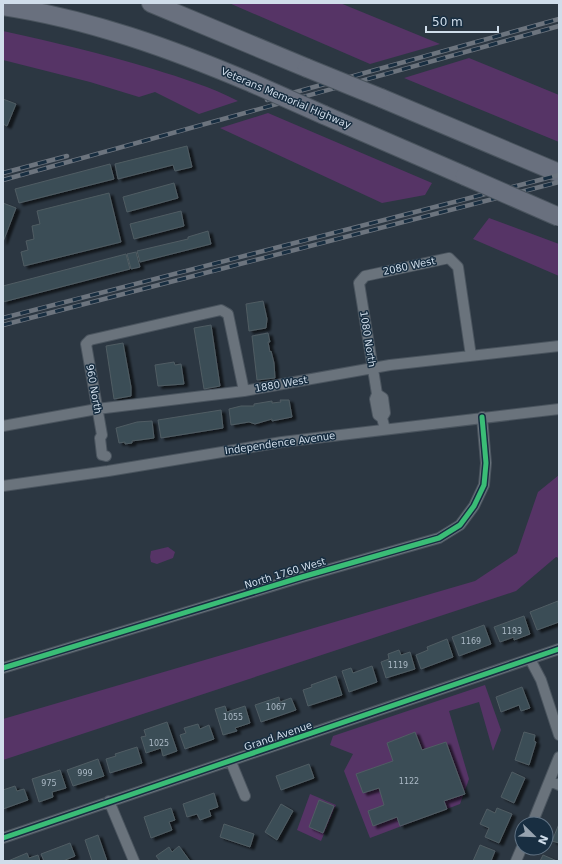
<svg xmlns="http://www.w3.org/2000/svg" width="562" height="864" font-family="'DejaVu Sans',sans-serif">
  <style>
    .green { fill: #563466 }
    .building { fill: #3b4e56; stroke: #505c63; filter: url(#shadow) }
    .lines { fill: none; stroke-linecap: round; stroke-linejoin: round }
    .minor-casing { stroke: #4a545e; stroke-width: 12 }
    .motorway-casing { stroke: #4a545e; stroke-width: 20 }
    .minor { stroke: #6a737c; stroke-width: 10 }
    .motorway { stroke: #69707e; stroke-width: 18 }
    .rail-casing { stroke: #6c747e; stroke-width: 4.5 }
    .rail { stroke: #182e41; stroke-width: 3; stroke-dasharray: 9; stroke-linecap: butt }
    .motorway-bridge-casing { stroke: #4a545e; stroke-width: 20; stroke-linecap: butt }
    .motorway-bridge { stroke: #69707e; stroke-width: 18 }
    .cycleway-casing { stroke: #182e41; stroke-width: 8 }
    .cycleway { stroke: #3abd76; stroke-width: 5 }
    .labels { text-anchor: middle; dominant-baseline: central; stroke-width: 3; stroke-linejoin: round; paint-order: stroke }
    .number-label { font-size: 8px; fill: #abb9c5 }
    .street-label { font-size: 10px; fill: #d0ddea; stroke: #182e41 }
  </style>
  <defs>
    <filter id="shadow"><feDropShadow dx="4" dy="2.5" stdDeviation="1" flood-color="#0009"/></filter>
  </defs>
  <rect width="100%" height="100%" fill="#2c3742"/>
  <!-- green -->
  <path class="green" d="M229,3H340L440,44L370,64Z
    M3,31C54,42 103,54 153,69C182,78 211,87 238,101L199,114L155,92L139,97L90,82L3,60Z
    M469,58L559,95V142L404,78Z
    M268,113L432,183L425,195L382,203L220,128Z
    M489,218L559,244V276L473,239Z
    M559,475V558L556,557L516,591L3,760V719L475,581L517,553L538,492Z
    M168,547L175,552L173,558L157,564L151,562L150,557L151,551Z
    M485,685L501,730L493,751L479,702L449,711L469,779L460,804L370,838L344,771L353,754L330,745L333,736Z
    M310,794L336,805L321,841L297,830Z"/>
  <!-- building -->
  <path class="building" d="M3,99L16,104L7,126L3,124Z
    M187,146L192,167L175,171L173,165L118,179L115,164Z
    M110,164L114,179L19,203L15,189Z
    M174,183L178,198L127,212L123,197Z
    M109,193L121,242L24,266L21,252L28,250L26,241L34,239L32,226L40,224L37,211Z
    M3,203L16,208L3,242Z
    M181,211L184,226L134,239L130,224Z
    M208,231L211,244L140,262L137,251L188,239V237Z
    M136,252L140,267L131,269L127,254Z
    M126,254L130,269L3,302V286Z
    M263,301L267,319L266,328L249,331L246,304Z
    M211,325L220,386L204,389L194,328Z
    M268,333L270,342H268L270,352L271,351L274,363L275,378L257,380L252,336Z
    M123,343L131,387V396L114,399L106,346Z
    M174,362L175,365L181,364L184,384L158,386L155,365Z
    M280,400H289L292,417L272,421V419L255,424L249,422L231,425L229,409L241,406H254V404L272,401V403L281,402Z
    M221,410L223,428L161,438L158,420Z
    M152,421L154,438L132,441V443L125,444V442L119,443L116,428L137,422Z
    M558,601L559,622L537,630L530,612Z
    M524,616L530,634L514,640V637L500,642L494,627Z
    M484,625L491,644L459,656L452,637Z
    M447,639L453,657L421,669L416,655L428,650L427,647Z
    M399,650L401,655L410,652L415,669L386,678L381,662L389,659L388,654Z
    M372,666L377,682L349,692L342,671L351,668L353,673Z
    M336,676L342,695L308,706L303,690L312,687L311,685Z
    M522,687L530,708L521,711L519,705L501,712L496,697Z
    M279,697L280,702L291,698L296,710L261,722L255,705Z
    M225,706L227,712L245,706L250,723L235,728L237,731L223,735L215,709Z
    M167,722L177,751L163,756L161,748L146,753L141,737L146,736L144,730Z
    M198,724L200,729L209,725L214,739L185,749L180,735L186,733L184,728Z
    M415,732L422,750L446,742L465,794L444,801L447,809L400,826L397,817L373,826L368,811L384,805L379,788L363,793L356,774L393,761L387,743Z
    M524,732L535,735L534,741L536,742L529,765L515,760Z
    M137,747L142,763L110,773L106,759L116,756L115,754Z
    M98,759L104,776L73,786L67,770Z
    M309,764L314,778L281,790L276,776Z
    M60,770L66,788L52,792L53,797L39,802L32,779Z
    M512,772L525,778L514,803L501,797Z
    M15,786L17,791L24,789L28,800L3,809V790Z
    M214,793L218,807L209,810L211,816L200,820L197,814L187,817L183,804Z
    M319,800L334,806L323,833L309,827Z
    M281,804L293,811L277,840L265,832Z
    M171,808L175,820L169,822L172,830L151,838L144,817Z
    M497,808L512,814L499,843L485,837L489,828L480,824L487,809L495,813Z
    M224,824L254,834L250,847L220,837Z
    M559,824V843L552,841Z
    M98,835L107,861H92L85,840Z
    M70,843L75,856L63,861H44L41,854Z
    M480,845L495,851L491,861H473Z
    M179,846L190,861H160L156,856L169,847L172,852Z
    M27,853L29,858L38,855L40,861H8Z
    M543,855L557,861H540Z"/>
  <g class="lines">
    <!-- minor casing -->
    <g class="minor-casing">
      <path id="minor" d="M377,394L383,398L385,413L382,418
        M3,426L97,409L244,391L390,365L559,346
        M385,429L382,418L378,415L375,399L377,394L359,283L365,276L449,258L458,267L471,356
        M106,456L102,455L100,438L102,435L86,344L90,340L221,310L228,314L244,391
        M3,486L108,471L282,442L559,409
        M530,659L541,680L559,735
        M3,668L302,577L439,538L460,525L474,506L484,485L486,463L482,417
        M231,762L245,796
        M550,781L559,785
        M109,801L134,861
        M532,824L559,757
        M3,838L559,649
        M516,861L522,847"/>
    </g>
    <!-- motorway casing -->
    <g class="motorway-casing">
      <path id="motorway" d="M151,3L307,68
        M3,6C89,19 172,49 252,83
        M381,98L559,173
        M324,115L465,176"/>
    </g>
    <!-- minor -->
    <use href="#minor" class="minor"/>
    <!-- motorway -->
    <use href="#motorway" class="motorway"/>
    <!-- rail casing -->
    <g class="rail-casing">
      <path id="rail" d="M267,100L559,19
        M3,173L67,156
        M3,180L559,26
        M3,318L559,175
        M3,325L559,182"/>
    </g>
    <!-- rail -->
    <use href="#rail" class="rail"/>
    <!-- motorway-bridge casing -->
    <g class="motorway-bridge-casing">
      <path id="motorway-bridge" d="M307,68L381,98
        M252,83L324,115
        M465,176L559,217"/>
    </g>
    <!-- motorway-bridge -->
    <use href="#motorway-bridge" class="motorway-bridge"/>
    <!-- cycleway casing -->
    <g class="cycleway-casing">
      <path id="cycleway" d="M3,668L302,577L439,538L460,525L474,506L484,485L486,463L482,417
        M3,838L559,649"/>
    </g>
    <!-- cycleway -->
    <use href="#cycleway" class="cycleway"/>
  </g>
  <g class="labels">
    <!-- number labels -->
    <g class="number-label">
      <text x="512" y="631">1193</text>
      <text x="471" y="641">1169</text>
      <text x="398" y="665">1119</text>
      <text x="276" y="707">1067</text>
      <text x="233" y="717">1055</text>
      <text x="159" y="743">1025</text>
      <text x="85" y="773">999</text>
      <text x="409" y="781">1122</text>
      <text x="49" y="783">975</text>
    </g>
    <!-- street labels -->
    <g class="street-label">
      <text transform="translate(286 98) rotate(23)">Veterans Memorial Highway</text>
      <text transform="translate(409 266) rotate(-12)">2080 West</text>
      <text transform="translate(368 339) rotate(81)">1080 North</text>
      <text transform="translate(281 384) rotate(-10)">1880 West</text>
      <text transform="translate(94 389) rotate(80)">960 North</text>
      <text transform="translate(280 443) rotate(-8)">Independence Avenue</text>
      <text transform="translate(285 573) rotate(-17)">North 1760 West</text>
      <text transform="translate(278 736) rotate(-19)">Grand Avenue</text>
    </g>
  </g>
  <!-- border -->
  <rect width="562" height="864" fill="none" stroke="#d0ddea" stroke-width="8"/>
  <!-- north arrow -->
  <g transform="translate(534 836) rotate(113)"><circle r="19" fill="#182e41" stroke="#627485"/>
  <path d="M0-3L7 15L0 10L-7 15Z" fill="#97a3af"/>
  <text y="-6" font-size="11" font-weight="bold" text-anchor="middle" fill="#d0ddea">N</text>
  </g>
  <!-- scale -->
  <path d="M426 26v6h72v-6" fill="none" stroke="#d0ddea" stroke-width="2"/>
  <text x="432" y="26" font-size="12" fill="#d0ddea" stroke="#182e41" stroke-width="3" paint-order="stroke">50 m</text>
</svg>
